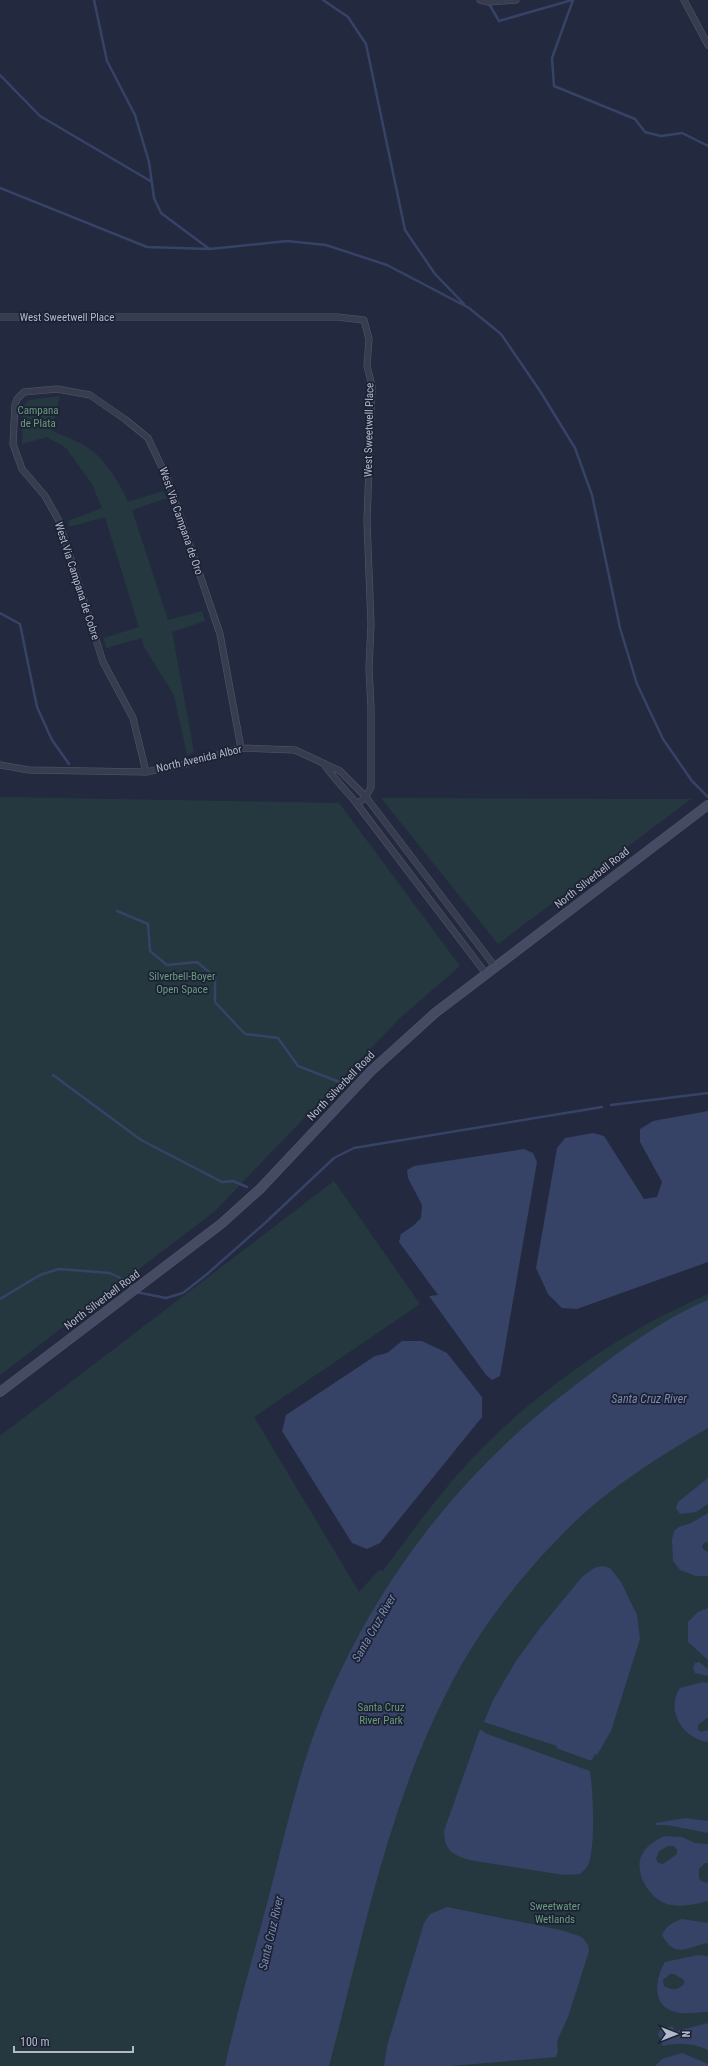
<svg xmlns="http://www.w3.org/2000/svg" width="708" height="2066" font-family="'Roboto Condensed',sans-serif">
  <style>
    .green { fill: #253840 }
    .water { fill: #364266; fill-rule: evenodd }
    .lines { fill: none; stroke-linecap: round; stroke-linejoin: round }
    .stream { stroke: #364266; stroke-width: 2.5 }
    .street-casing { stroke: #525869; stroke-width: 7 }
    .secondary-casing { stroke: #525869; stroke-width: 10 }
    .street { stroke: #373d4e; stroke-width: 6 }
    .secondary { stroke: #454b62; stroke-width: 9 }
    .labels { text-anchor: middle; dominant-baseline: central; stroke-width: 3.5; stroke-linejoin: round; paint-order: stroke }
    .street-label { font-size: 11px; fill: #b3b8ca; stroke: #1c2233 }
    .park-label { font-size: 11px; fill: #699b7e; stroke: #1c2233 }
    .water-label { font-size: 12px; font-style: italic; fill: #7a88b2; stroke: #1c2233 }
  </style>
  <rect width="100%" height="100%" fill="#232a3f"/>
  <!-- green -->
  <path class="green" d="M60,396L51,430C61,435 72,439 82,444C104,456 118,480 128,502L163,491L167,498L132,510L168,620L202,611L205,621L172,632L194,752L187,755L174,695L143,645L142,638L106,648L104,638L139,627L105,517L69,527L68,521L102,508L92,484L66,448L47,437L22,444L23,406L29,400Z
    M0,797L339,803L460,966L400,1018L215,1211L0,1375Z
    M381,798L691,799L498,944Z
    M334,1181L420,1304L254,1417L359,1592L379,1570L383,1571C414,1529 445,1486 482,1448C531,1399 595,1352 656,1319C673,1310 691,1302 708,1294V2066H0V1436Z"/>
  <!-- water -->
  <path class="water" d="M708,1111V1262L577,1309L562,1308L548,1294L536,1268L557,1148L565,1138L593,1133L604,1136L644,1199L657,1197L662,1182L640,1142V1129L653,1121Z
    M524,1149L533,1153L537,1162L500,1376L492,1380L486,1375L429,1296L438,1295L399,1242L401,1234L413,1226L421,1218L422,1205L408,1178L407,1170L414,1166Z
    M708,1300V1428C664,1454 619,1481 581,1516C528,1566 478,1628 446,1694C387,1810 362,1941 329,2066H225C238,2007 255,1950 270,1892C285,1834 298,1774 320,1718C372,1588 457,1475 569,1390C612,1357 658,1321 708,1300Z
    M402,1341H422L447,1353L482,1397V1417L380,1543L367,1549L352,1543L282,1431L286,1415L375,1356L387,1353Z
    M708,1478V1504L696,1512L680,1514L676,1508L678,1502Z
    M708,1513V1542L704,1543L702,1546L704,1550L708,1552V1576H696L680,1570L673,1561L672,1540L674,1531L679,1527L691,1523Z
    M602,1566L610,1568L621,1582L637,1615L640,1639L611,1731L597,1755L595,1754L592,1760H589L556,1748L557,1746L484,1722L493,1700L516,1661L540,1628L582,1577L594,1568Z
    M708,1608V1660L688,1642V1622L698,1612Z
    M699,1662L708,1669V1676L695,1673L693,1669L695,1663Z
    M703,1682L708,1683V1717L698,1725V1730L701,1732L708,1730V1742C683,1739 665,1710 680,1688Z
    M480,1729L487,1734L590,1771C593,1788 596,1848 588,1865C586,1869 583,1871 580,1874L564,1875L469,1860C453,1855 444,1850 444,1831Z
    M685,1818L708,1821V1833L667,1825H655L656,1823Z
    M664,1836L682,1837L695,1843L708,1844V1863H705L699,1869V1878L701,1881L708,1883V1901C696,1904 684,1907 671,1905C652,1902 634,1875 641,1857C645,1846 655,1841 664,1836ZM668,1846H674L677,1850V1854L663,1864L658,1863L656,1859L659,1851Z
    M447,1907L561,1930L582,1937L588,1945L589,1951L568,2017L557,2041L558,2052L556,2057L450,2066H384L387,2046L424,1923L430,1914Z
    M682,1919L708,1923V1943C689,1946 675,1960 662,1935C666,1926 673,1922 682,1919Z
    M698,1955L708,1956V2012C699,2012 689,2014 680,2013C651,2009 654,1981 665,1962ZM670,1974H674L684,1980V1984C678,1991 671,1990 664,1986L663,1980Z
    M708,2023V2050C694,2043 679,2042 663,2046L658,2034L660,2030L673,2026L674,2030L677,2031Z
    M682,2053L708,2064V2066H655L662,2059Z"/>
  <g class="lines">
    <!-- stream -->
    <path class="stream" d="M94,0L107,61L135,115L149,162L154,198L161,213L208,248
      M323,0L348,17L366,44L405,230L435,274L464,304
      M573,0L552,58L554,86L635,119L645,132L661,136L682,133L708,146
      M488,2L499,21L572,0
      M0,75L40,116L152,182
      M0,188L147,247L209,249L287,241L326,245L387,265L469,308L501,334L540,391L575,448L592,495L620,628L637,684L663,739L692,781L708,797
      M0,613L20,624L37,707L52,740L69,764
      M117,911L148,924L150,951L167,965L197,962L215,977V1002L245,1034L278,1038L298,1066L347,1085
      M53,1075L141,1140L222,1182L233,1181L247,1187
      M611,1105L708,1093
      M136,1292L166,1298L183,1293L206,1275L265,1223L334,1158L354,1148L602,1107
      M0,1299L40,1275L59,1269L110,1273L128,1282L132,1288"/>
    <!-- street casing -->
    <g class="street-casing">
      <path id="street" d="M480,0L488,2L516,0
        M684,0L708,45
        M0,317H337L364,320L369,339L367,366L372,386L367,521L371,624L369,668L371,708V787L366,797L357,804
        M324,764C334,779 346,790 357,804L487,975
        M0,765L29,770L146,772L190,763L241,748L295,750L340,771L366,797L496,968
        M146,772L133,718L103,662L59,521L45,496L22,469L13,444L15,405L17,399L24,392L57,389L90,395L126,420L148,438L167,478L220,634L241,748"/>
    </g>
    <!-- secondary casing -->
    <g class="secondary-casing">
      <path id="secondary" d="M0,1392L221,1224L260,1189L371,1071L435,1013L708,805"/>
    </g>
    <!-- street -->
    <use href="#street" class="street"/>
    <!-- secondary -->
    <use href="#secondary" class="secondary"/>
  </g>
  <g class="labels">
    <!-- street labels -->
    <g class="street-label">
      <text x="67" y="317">West Sweetwell Place</text>
      <text transform="translate(369 430) rotate(-89)">West Sweetwell Place</text>
      <text transform="translate(181 521) rotate(71)">West Via Campana de Oro</text>
      <text transform="translate(77 581) rotate(72)">West Via Campana de Cobre</text>
      <text transform="translate(199 759) rotate(-13)">North Avenida Albor</text>
      <text transform="translate(592 878) rotate(-38)">North Silverbell Road</text>
      <text transform="translate(341 1086) rotate(-46)">North Silverbell Road</text>
      <text transform="translate(102 1300) rotate(-37)">North Silverbell Road</text>
    </g>
    <!-- park labels -->
    <g class="park-label">
      <text x="38" y="410">Campana<tspan x="38" dy="13">de Plata</tspan></text>
      <text x="182" y="976">Silverbell-Boyer<tspan x="182" dy="13">Open Space</tspan></text>
      <text x="381" y="1707">Santa Cruz<tspan x="381" dy="13">River Park</tspan></text>
      <text x="555" y="1906">Sweetwater<tspan x="555" dy="13">Wetlands</tspan></text>
    </g>
    <!-- water labels -->
    <g class="water-label">
      <text x="649" y="1399">Santa Cruz River</text>
      <text transform="translate(374 1628) rotate(-60)">Santa Cruz River</text>
      <text transform="translate(271 1933) rotate(-77)">Santa Cruz River</text>
    </g>
  </g>
  <!-- north arrow -->
  <g transform="translate(676 2034) rotate(90)" stroke="#1c2233" stroke-width="3" paint-order="stroke">
  <path d="M0-3L7 15L0 10L-7 15Z" fill="#b3b8ca"/>
  <text y="-6" font-size="11" font-weight="bold" text-anchor="middle" fill="#b3b8ca">N</text>
  </g>
  <!-- scale -->
  <path d="M14 2046v6h119v-6" fill="none" stroke="#b3b8ca" stroke-width="2"/>
  <text x="20" y="2046" font-size="12" fill="#b3b8ca" stroke="#1c2233" stroke-width="3" paint-order="stroke">100 m</text>
</svg>
